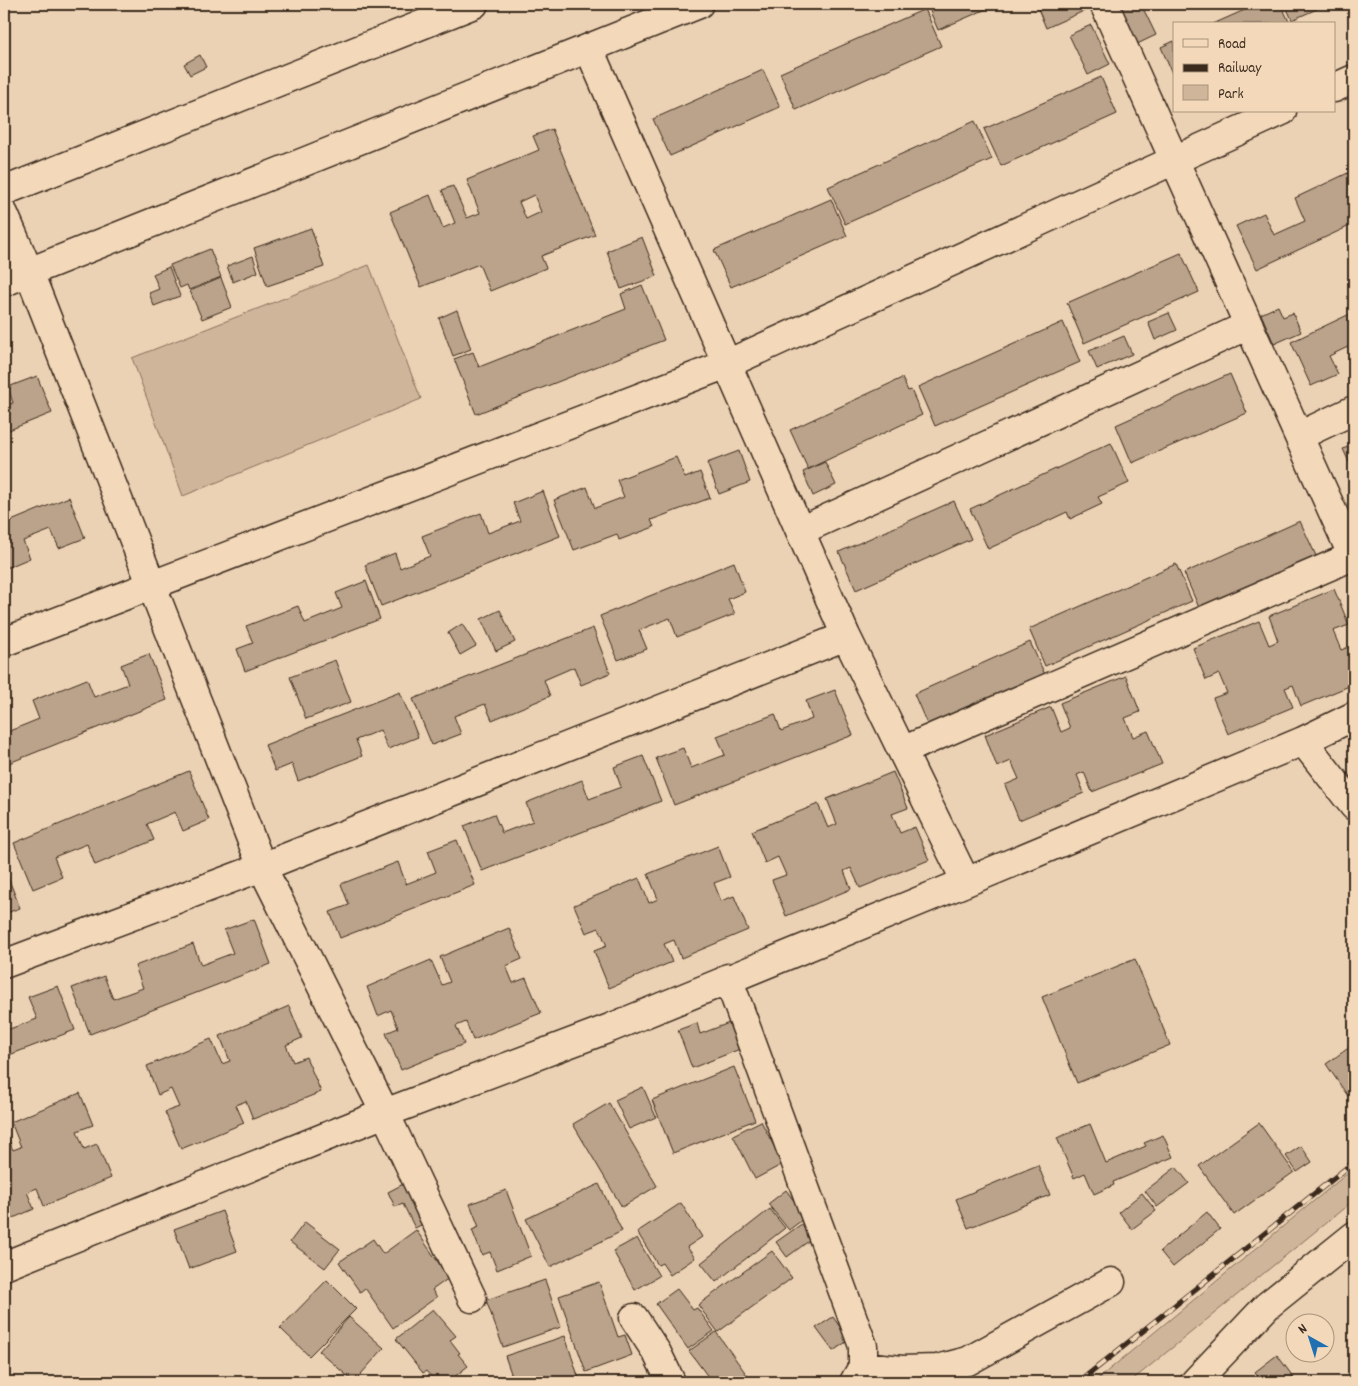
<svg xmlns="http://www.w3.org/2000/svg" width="1358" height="1386" font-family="Dekko,sans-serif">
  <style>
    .green { fill: #cfb69b; stroke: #85705c }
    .building { fill: #baa38a; stroke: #3b2a1e; fill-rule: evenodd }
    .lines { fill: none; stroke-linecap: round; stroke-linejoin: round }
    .minor-casing { stroke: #3b2a1e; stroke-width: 31 }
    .minor { stroke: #f3d9ba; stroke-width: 28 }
    .rail-casing { stroke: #3b2a1e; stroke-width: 5.5 }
    .rail { stroke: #f3d9ba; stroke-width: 4; stroke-dasharray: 11; stroke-linecap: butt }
  </style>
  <rect width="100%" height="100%" fill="#ecd2b4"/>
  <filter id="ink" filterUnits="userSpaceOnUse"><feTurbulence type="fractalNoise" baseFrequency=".02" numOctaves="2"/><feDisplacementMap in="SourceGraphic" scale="10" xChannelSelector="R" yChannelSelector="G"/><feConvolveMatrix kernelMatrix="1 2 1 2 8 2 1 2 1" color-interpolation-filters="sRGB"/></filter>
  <g filter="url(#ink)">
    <!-- green -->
    <path class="green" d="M369,265L421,399L183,496L132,358Z
      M1354,1168V1200L1130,1382H1094Z"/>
    <!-- building -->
    <path class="building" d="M927,4H998L938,30Z
      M1036,4H1083L1086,10L1046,28Z
      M1114,4H1141L1156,35L1133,46Z
      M1258,4H1281L1290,24H1213Z
      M1285,4H1328L1292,20Z
      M925,9L941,46L796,110L780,73Z
      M1091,25L1110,64L1088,75L1069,35Z
      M1174,41V78L1161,47Z
      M200,55L206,67L190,75L184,64Z
      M763,70L780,107L670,156L653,119Z
      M1101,77L1117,114L1001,166L984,129Z
      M975,121L992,159L845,224L828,187Z
      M552,129L595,235L541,256L546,268L490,291L479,264L421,287L390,212L430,195L443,228L455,223L442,190L453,186L467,218L480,213L467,180L539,150L533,136ZM534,195L541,212L526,219L519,202Z
      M1350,172L1354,181V224L1257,269L1236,226L1264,213L1274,235L1305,221L1295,198Z
      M831,199L847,236L731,287L714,250Z
      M311,228L324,267L267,286L254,248Z
      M642,237L657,276L621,289L607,251Z
      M210,249L221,277L189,290L187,285L180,288L170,265Z
      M1181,253L1199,292L1084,343L1067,303Z
      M253,256L258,272L233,282L227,266Z
      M169,267L180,296L154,306L149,293L159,289L153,274Z
      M221,278L232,307L202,319L190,291Z
      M642,285L664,340L476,414L454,359L473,352L479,367L626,309L621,294Z
      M1278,306L1283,317L1293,313L1301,332L1274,344L1261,314Z
      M457,310L471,349L453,356L439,318Z
      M1354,312V344L1329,356L1338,374L1311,386L1291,342Z
      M1169,313L1177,330L1155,340L1148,322Z
      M1063,322L1080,362L935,426L918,387Z
      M1124,336L1132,354L1097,369L1089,351Z
      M1230,374L1247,413L1132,463L1116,425Z
      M37,376L52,413L4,432V406L13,403L8,387Z
      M902,378L908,391L911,390L922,415L808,469L790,430Z
      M1111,443L1129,483L1098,497L1102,504L1070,519L1067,512L988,549L970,509Z
      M1354,444V473L1343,449Z
      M739,451L750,482L719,494L707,463Z
      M676,457L685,478L700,472L710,498L651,520L654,527L619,540L617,534L574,550L554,500L587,487L595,508L624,497L617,480Z
      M825,462L836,485L813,496L803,472Z
      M543,491L560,536L381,606L365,565L395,553L400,568L430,556L422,536L481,513L488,533L520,521L513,503Z
      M69,497L85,538L59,548L51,530L23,541L30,558L4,569V524Z
      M954,501L971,539L856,590L839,552Z
      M1300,521L1317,558L1200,610L1184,573Z
      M734,562L745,592L728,599L735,614L677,637L670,618L639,630L647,649L618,660L600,616Z
      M1176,564L1192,601L1045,666L1029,629Z
      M366,581L380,619L245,671L237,649L253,643L246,626L298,606L305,623L342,608L336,593Z
      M1334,589L1349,625L1333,631L1341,650L1354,645V684L1301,706L1293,685L1285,688L1293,707L1228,734L1213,698L1227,693L1219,674L1206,680L1193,648L1259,621L1269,645L1278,641L1269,616Z
      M500,610L515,642L496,651L481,619Z
      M462,624L476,646L460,655L448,633Z
      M593,628L610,673L581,685L574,667L544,680L550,696L492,720L485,704L454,716L461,734L432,745L413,699Z
      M1030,642L1047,679L930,731L914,694Z
      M149,654L167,700L4,765V724L7,732L39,719L32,701L87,679L94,697L128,684L121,665Z
      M335,660L351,702L306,719L290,677Z
      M1126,676L1140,712L1125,718L1133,737L1148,731L1162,764L1092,792L1084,772L1077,775L1084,793L1019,820L1005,785L1019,779L1011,761L997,767L985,735L1051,707L1061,732L1070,728L1060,703Z
      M835,690L853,735L674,805L656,758L683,748L691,768L725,755L717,736L775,714L781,731L812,719L806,701Z
      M400,692L418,737L388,749L380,730L356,740L362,756L298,781L292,764L275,771L265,745Z
      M643,756L661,801L482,871L464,826L494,814L502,833L533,821L526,803L582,780L589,799L621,787L614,767Z
      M189,771L209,820L183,831L175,812L147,824L154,840L95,865L87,844L54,857L62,877L33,889L14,843Z
      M893,772L908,808L892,814L900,833L915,827L929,860L860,888L851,868L844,871L851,889L786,916L772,880L786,875L778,857L765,863L752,831L818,804L828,828L837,824L827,799Z
      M457,840L475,885L340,938L330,912L349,905L341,884L398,862L406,884L436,872L428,851Z
      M718,846L730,877L714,883L721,901L734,896L748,930L681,958L674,940L664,944L672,962L609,988L594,951L607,946L599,928L586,933L574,905L639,878L649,903L658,899L648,874Z
      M4,867L20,908L4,914Z
      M254,919L271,964L90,1034L72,988L104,976L113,999L143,988L135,966L193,944L201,965L233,953L224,930Z
      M509,928L522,959L506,966L513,983L526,978L541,1013L473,1040L466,1022L456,1026L464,1044L401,1070L386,1033L398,1028L391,1010L378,1016L367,987L431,960L442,985L450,982L440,957Z
      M4,934L9,945L4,947Z
      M1135,959L1170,1045L1077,1083L1042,997Z
      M58,986L75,1030L4,1057V1031L37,1019L28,997Z
      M289,1006L302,1038L286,1045L293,1062L306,1057L321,1092L253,1119L246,1101L236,1105L244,1123L181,1149L165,1112L179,1107L171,1089L158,1095L147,1066L211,1039L222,1064L230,1061L220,1036Z
      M697,1023L700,1034L729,1023L740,1049L692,1068L678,1030Z
      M1354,1044V1101L1352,1102L1326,1064Z
      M734,1067L755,1120L673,1153L652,1100Z
      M643,1087L656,1117L629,1129L615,1100Z
      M80,1093L93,1125L77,1131L84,1149L97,1144L111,1178L44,1206L37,1188L27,1192L34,1209L4,1222V1129L13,1150L21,1147L11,1122Z
      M609,1103L657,1186L622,1207L573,1124Z
      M761,1121L783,1164L755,1179L733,1135Z
      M1259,1123L1294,1172L1234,1215L1199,1166Z
      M1090,1124L1106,1163L1146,1146L1144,1143L1163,1135L1173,1157L1113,1182L1114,1185L1094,1194L1085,1173L1074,1178L1057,1138Z
      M1301,1146L1312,1162L1297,1172L1286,1156Z
      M1038,1165L1050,1195L968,1228L956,1199Z
      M1176,1167L1189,1183L1157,1207L1145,1191Z
      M413,1179L433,1219L415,1228L403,1204L395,1207L388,1192Z
      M599,1184L622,1231L550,1267L526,1219Z
      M506,1190L531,1256L497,1270L490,1252L482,1255L472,1230L479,1227L470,1204Z
      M786,1190L806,1217L789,1230L768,1204Z
      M1142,1193L1156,1211L1132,1229L1119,1212Z
      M681,1203L702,1237L687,1247L695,1258L670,1275L662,1263L658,1265L637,1232Z
      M770,1209L785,1228L716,1282L701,1263Z
      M222,1211L237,1251L189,1269L174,1229Z
      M1207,1212L1220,1229L1173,1267L1160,1251Z
      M305,1222L340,1249L325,1268L290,1242Z
      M803,1223L813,1238L787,1257L776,1242Z
      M416,1230L449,1278L432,1290L437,1297L393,1328L365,1288L360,1292L339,1262L373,1239L383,1254Z
      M637,1238L659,1276L635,1290L613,1251Z
      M772,1251L792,1278L718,1332L698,1305Z
      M327,1280L356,1309L309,1356L280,1328Z
      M545,1280L561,1327L503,1347L486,1300Z
      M599,1282L618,1337L625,1335L632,1355L586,1372L559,1296Z
      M677,1289L693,1310L697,1308L714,1331L688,1349L656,1304Z
      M433,1309L456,1336L450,1340L460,1353L458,1354L468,1366L448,1382H436L426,1371L423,1373L396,1339Z
      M349,1317L384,1348L354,1382L319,1351Z
      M833,1317L849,1340L833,1351L816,1328Z
      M716,1332L752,1382H712L689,1351Z
      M565,1336L580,1382H514L505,1356Z
      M1277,1355L1294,1378L1289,1382H1263L1255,1372Z"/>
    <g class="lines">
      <!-- minor casing -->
      <g class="minor-casing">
        <path id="minor" d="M1104,4L1354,559
          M589,49L846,636L966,882
          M1334,88L1354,79
          M4,191L474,4
          M4,214L29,272L262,867L385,1113L472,1298
          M4,282L699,4
          M1299,436L1354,410
          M800,531L1249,325
          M4,642L727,364L1282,111
          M1303,741L1354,806
          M902,751L1353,556
          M4,964L262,867L846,636
          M728,978L863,1346V1366L854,1382
          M4,1266L385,1113L610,1028L966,882L1303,741L1354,716
          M634,1318L657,1353L671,1382
          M863,1366L902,1370L937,1369L968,1361L1111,1282
          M1195,1382L1267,1306L1354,1236"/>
      </g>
      <!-- minor -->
      <use href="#minor" class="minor"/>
      <!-- rail casing -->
      <g class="rail-casing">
        <path id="rail" d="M1079,1382L1354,1162"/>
      </g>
      <!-- rail -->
      <use href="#rail" class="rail"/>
    </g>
  </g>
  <!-- margin -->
  <rect width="1358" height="1386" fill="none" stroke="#f3d9ba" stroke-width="20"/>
  <rect x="10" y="10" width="1338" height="1366" fill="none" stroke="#3b2a1e" stroke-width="2" filter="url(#ink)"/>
  <!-- legend -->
  <rect x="1173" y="22" width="162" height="90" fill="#f3d9ba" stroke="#a9937c"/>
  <rect x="1183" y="39" width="25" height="8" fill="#f3d9ba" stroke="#a9937c"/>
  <text x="1218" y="48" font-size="15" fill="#3b2a1e">Road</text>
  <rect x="1183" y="64" width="25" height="8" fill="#3b2a1e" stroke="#a9937c"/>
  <text x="1218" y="72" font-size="15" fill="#3b2a1e">Railway</text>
  <rect x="1183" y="85" width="25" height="15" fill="#cfb69b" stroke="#a9937c"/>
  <text x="1218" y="98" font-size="15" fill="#3b2a1e">Park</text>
  <!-- north arrow -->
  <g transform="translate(1310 1338) rotate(321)"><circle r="24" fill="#f3d9ba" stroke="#a9937c"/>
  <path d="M0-4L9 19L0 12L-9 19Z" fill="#1f6fb2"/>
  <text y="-8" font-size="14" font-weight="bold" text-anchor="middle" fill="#3b2a1e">N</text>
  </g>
</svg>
